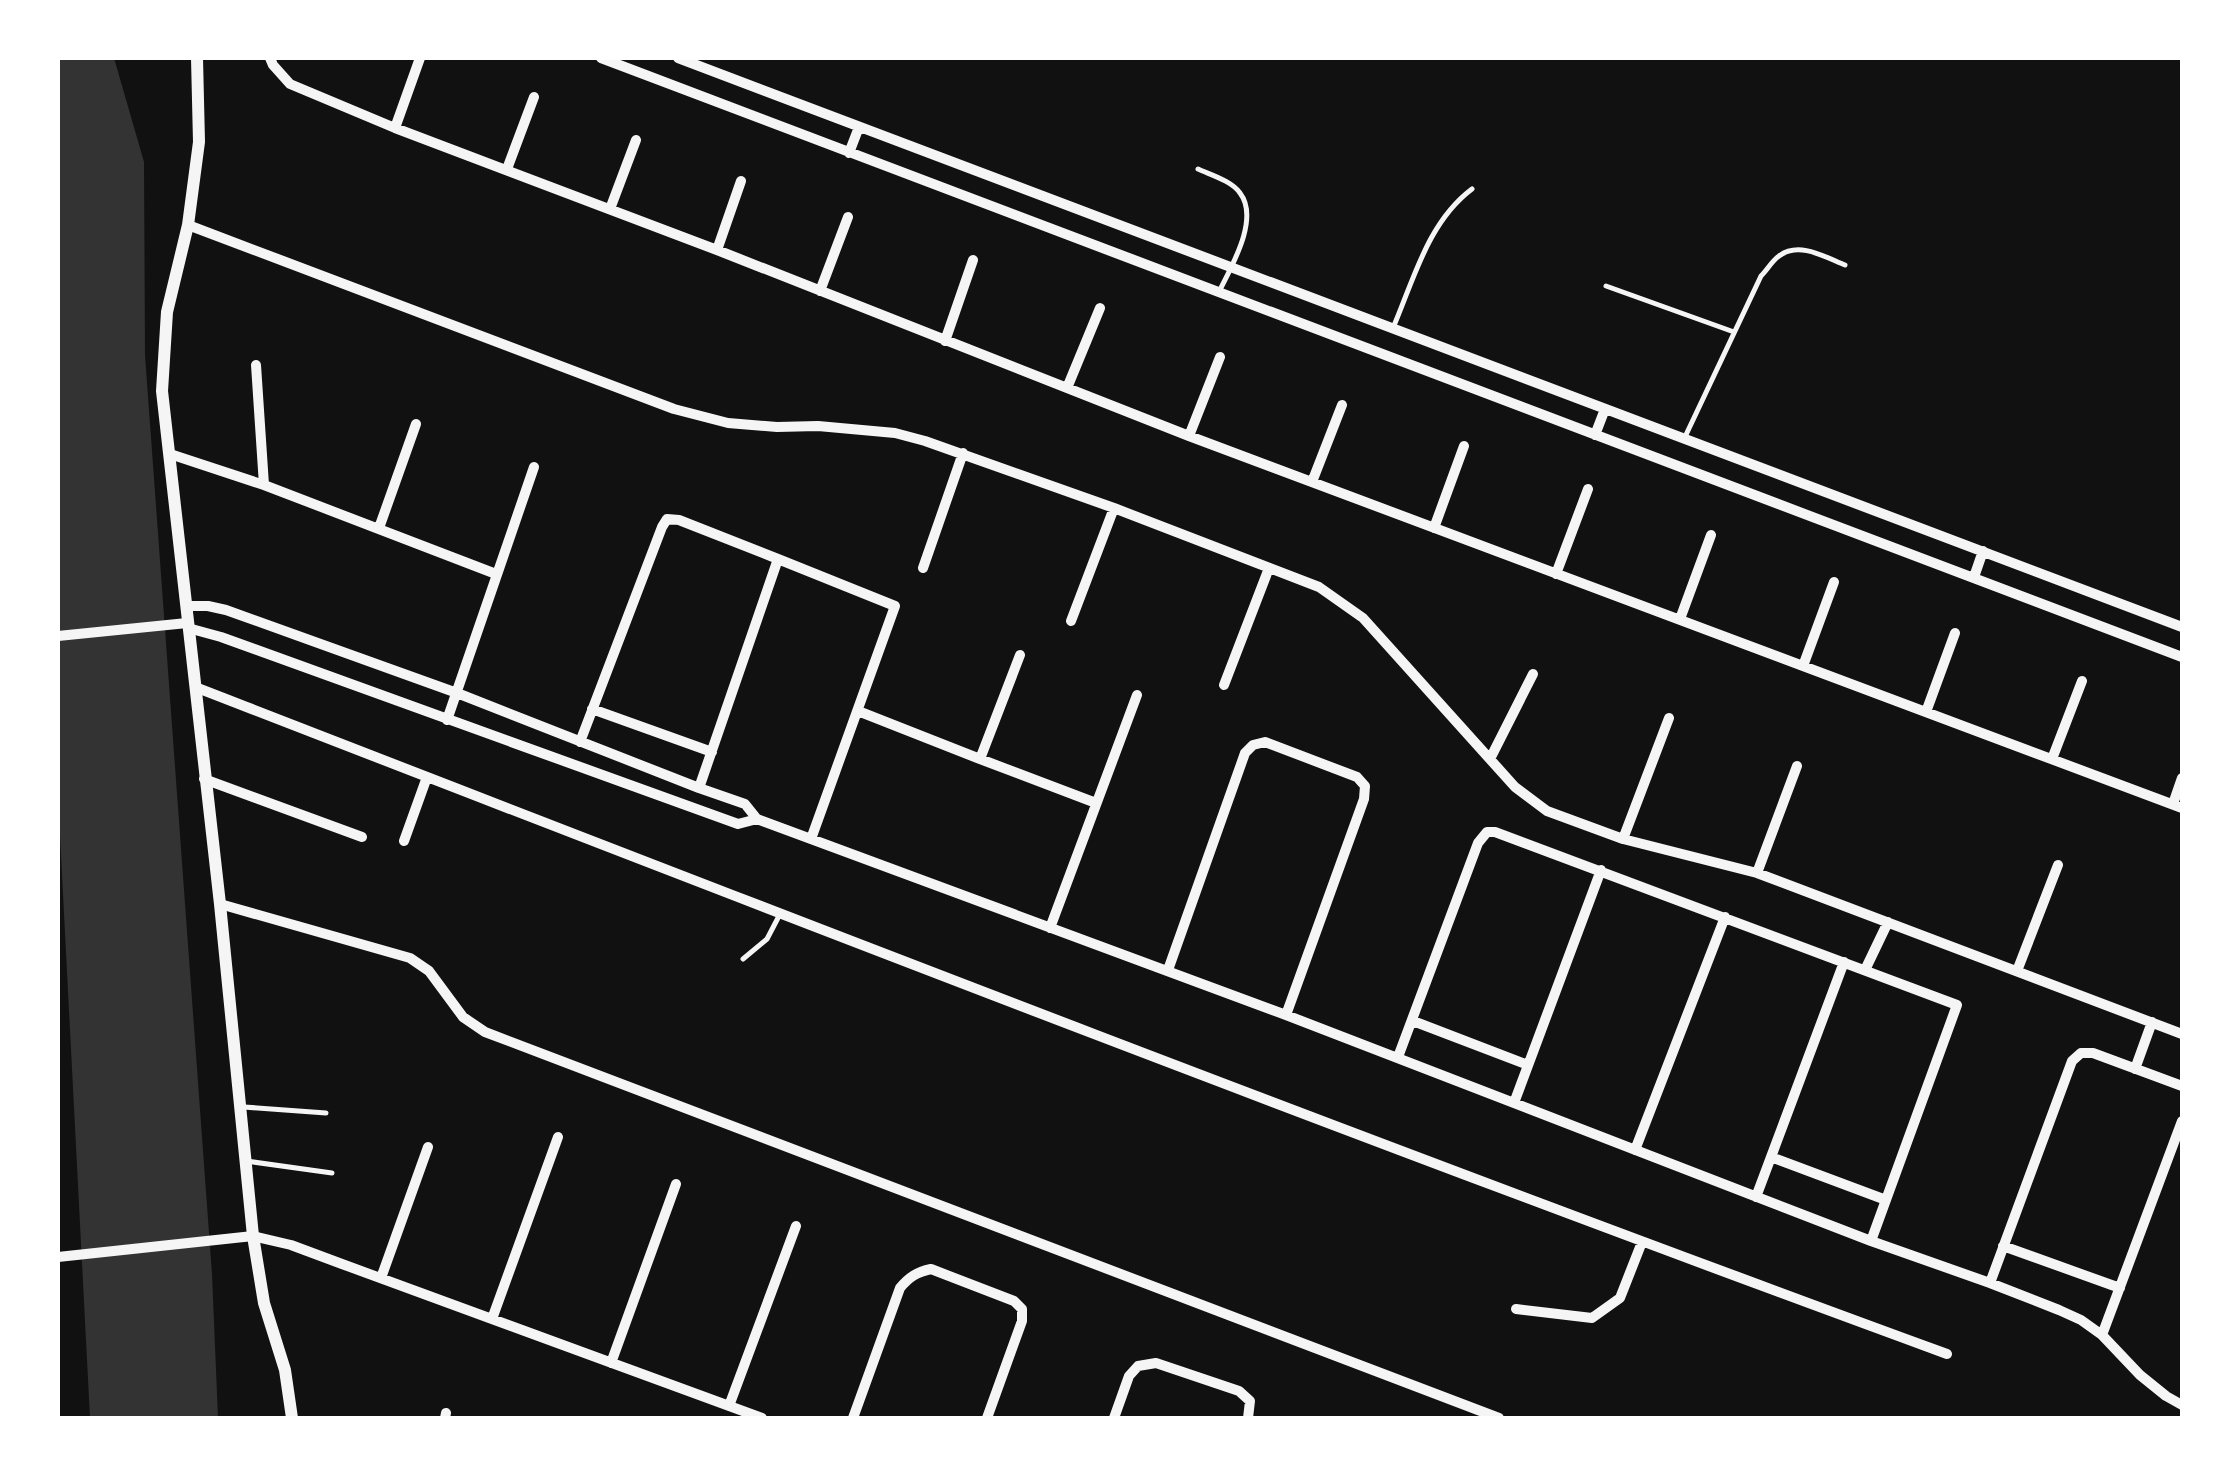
<svg xmlns="http://www.w3.org/2000/svg" width="2240" height="1476" font-family="'Archivo Narrow',sans-serif">
  <style>
    .water { fill: #333 }
    .lines { fill: none; stroke-linecap: round; stroke-linejoin: round }
    .service { stroke: #f5f5f5; stroke-width: 5 }
    .minor { stroke: #f5f5f5; stroke-width: 10 }
    .tertiary { stroke: #f5f5f5; stroke-width: 12 }
  </style>
  <rect width="100%" height="100%" fill="#111"/>
  <!-- water -->
  <path class="water" d="M58,58H114L144,162L145,355L212,1274L218,1418H90L58,797Z"/>
  <g class="lines">
    <!-- service -->
    <path class="service" d="M1198,169C1211,175 1232,181 1240,193C1260,219 1231,267 1219,292
      M1606,286L1734,332
      M1393,328C1414,279 1428,222 1472,189
      M1684,439L1761,276C1767,270 1772,261 1779,256C1799,241 1825,257 1845,265
      M743,959L767,939L779,916
      M244,1107L326,1113
      M246,1161L332,1173"/>
    <!-- minor -->
    <path class="minor" d="M270,58L273,65L290,84L395,128L717,250L1189,436L2182,808
      M601,58L2182,657
      M678,58L2182,627
      M395,128L420,58
      M849,153L859,127
      M507,169L534,97
      M610,209L636,140
      M188,225L674,409L728,423L777,427L818,426L895,433L925,441L1114,508L1319,587L1363,618L1515,787L1547,811L1623,839L1757,873L2182,1034
      M717,250L741,181
      M820,291L848,217
      M945,341L973,260
      M256,365L264,485L496,574
      M1067,388L1100,308
      M1595,435L1605,409
      M1189,436L1220,357
      M170,454L264,485
      M1312,482L1342,405
      M379,528L416,424
      M1434,528L1464,446
      M778,559L895,606L811,839
      M923,568L963,453
      M1556,574L1588,489
      M1974,577L1983,551
      M187,606H208L226,610L457,693L699,788L745,804L757,819L1286,1015L1871,1241L1990,1283L2059,1310L2081,1320L2102,1335L2140,1375L2166,1396L2182,1405
      M1680,619L1711,535
      M1071,621L1114,508
      M188,628L221,637L738,824L757,819
      M58,636L187,623
      M1803,666L1834,582
      M1224,685L1269,568
      M195,687C778,913 1360,1139 1947,1354
      M592,709L712,752
      M858,711L980,759L1020,655
      M1926,712L1955,633
      M447,720L534,467
      M580,742L662,527L667,519L679,520L778,559L699,788
      M980,759L1096,803
      M1490,759L1533,674
      M2052,759L2082,681
      M204,779L362,837
      M2173,804L2182,778
      M1623,839L1669,718
      M404,841L427,777
      M1757,873L1797,766
      M220,904L410,958L429,971L463,1017L485,1032L1499,1418
      M1050,928L1137,695
      M1168,970L1245,753L1253,745L1265,742L1357,777L1365,786L1364,799L1286,1015
      M1865,970L1888,922
      M2017,971L2058,865
      M1413,1021L1528,1065
      M1398,1057L1478,843L1487,832H1495L1957,1005L1871,1241
      M2135,1069L2152,1022
      M1514,1103L1601,870
      M1635,1150L1725,917
      M1771,1157L1886,1200
      M1756,1197L1844,962
      M2003,1246L2120,1288
      M58,1257L253,1236L291,1245L342,1264L762,1418
      M381,1278L428,1147
      M1990,1283L2072,1061L2081,1053H2093L2182,1086
      M1516,1309L1592,1318L1620,1298L1642,1242
      M492,1319L558,1137
      M2102,1335L2182,1121
      M611,1363L676,1184
      M729,1406L796,1226
      M445,1418L446,1413
      M853,1418L900,1288C909,1277 917,1272 931,1269L1014,1301L1022,1309V1321L987,1418
      M1114,1418L1129,1376L1138,1366L1156,1363L1239,1391L1250,1401L1248,1418"/>
    <!-- tertiary -->
    <path class="tertiary" d="M197,58L199,142L188,225L167,312L162,391L220,904L253,1236L264,1303L285,1370L292,1418"/>
  </g>
  <!-- border -->
  <rect width="2240" height="1476" fill="none" stroke="#ffffff" stroke-width="120"/>
</svg>
